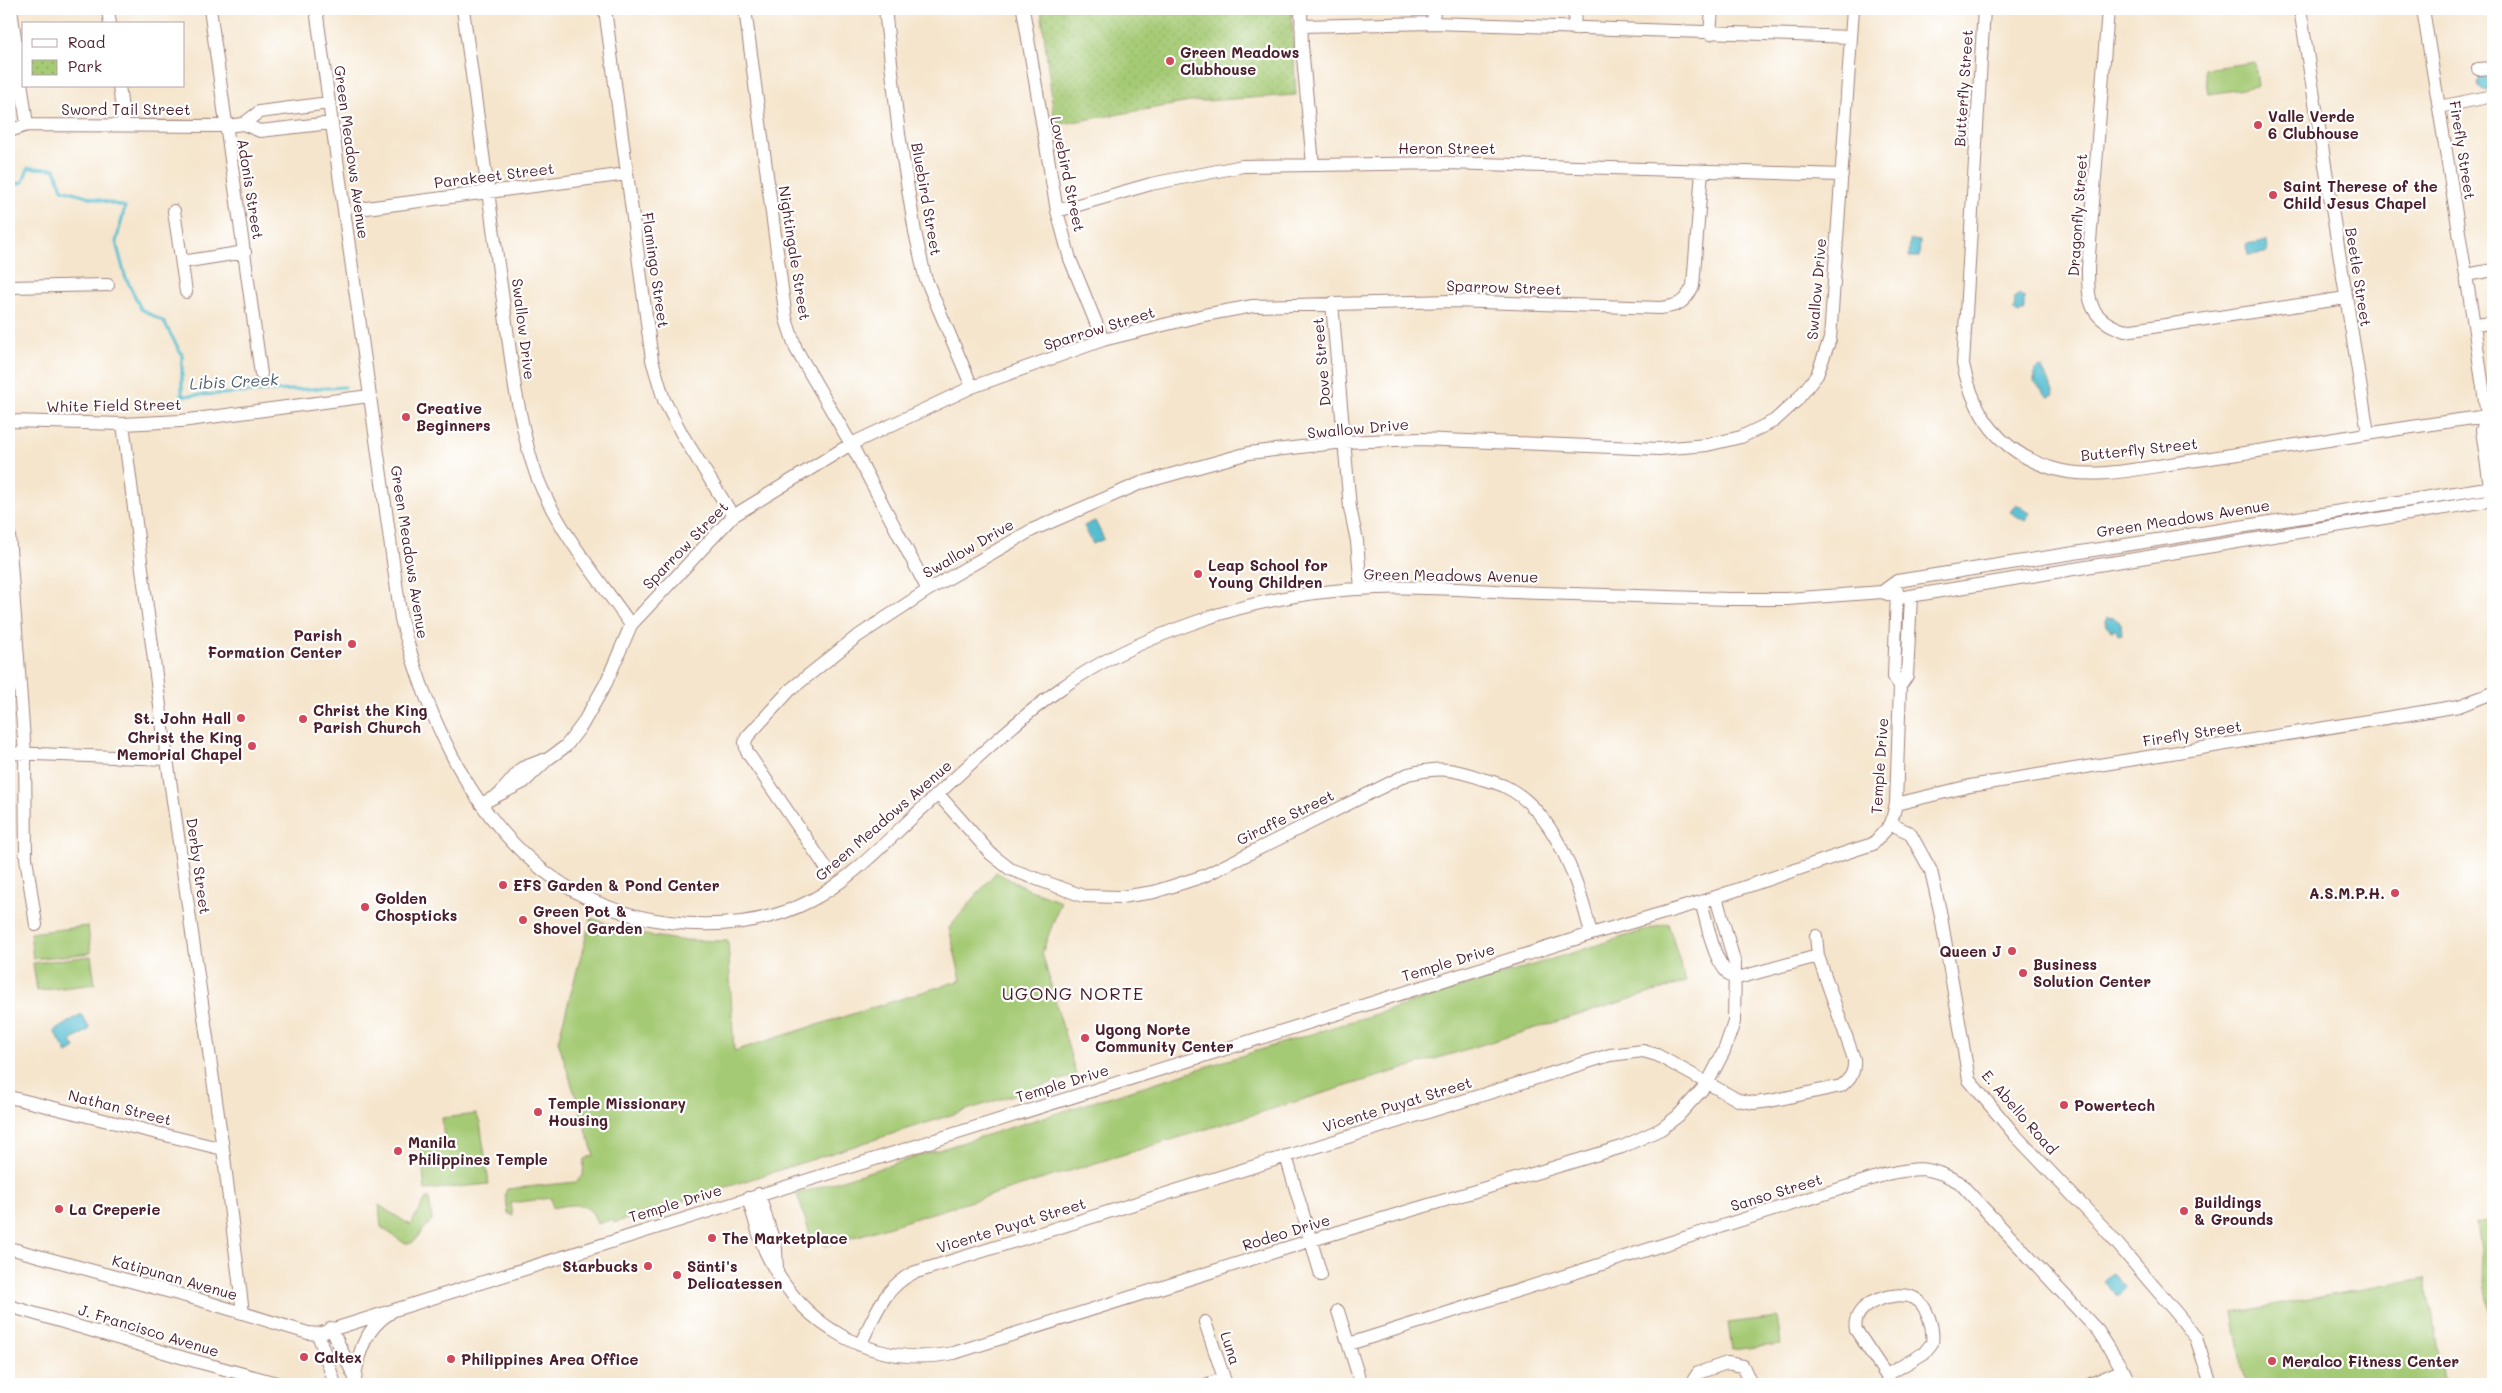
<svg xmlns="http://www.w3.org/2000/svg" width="2502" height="1393" font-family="Mali,sans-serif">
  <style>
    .grass { fill: #a5ca74; stroke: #787450 }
    .park { fill: url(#park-dots); stroke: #787450 }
    .water { fill: #54bed0; stroke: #4f6e7e }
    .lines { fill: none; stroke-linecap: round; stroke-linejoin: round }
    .stream { stroke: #54bed0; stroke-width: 3 }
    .minor-casing { stroke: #a0827c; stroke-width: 14 }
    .minor { stroke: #fff; stroke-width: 12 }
    .poi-dot { fill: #d1495b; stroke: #fff; stroke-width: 2 }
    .labels { text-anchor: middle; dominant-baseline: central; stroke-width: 4.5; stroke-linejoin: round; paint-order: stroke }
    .poi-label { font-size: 15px; font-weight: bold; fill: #4a1f2b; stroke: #fff; text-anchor: start }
    .street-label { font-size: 15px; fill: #4a1f2b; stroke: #fff }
    .water-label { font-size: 16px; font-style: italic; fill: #4e5f6d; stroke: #fff }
    .quarter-label { font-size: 18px; letter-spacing: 1px; fill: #4a1f2b; stroke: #fff }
  </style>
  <defs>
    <pattern id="park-dots" width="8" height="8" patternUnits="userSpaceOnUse" patternTransform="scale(1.25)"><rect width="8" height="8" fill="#a5ca74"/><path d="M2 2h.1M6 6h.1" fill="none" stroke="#90ad65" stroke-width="1.8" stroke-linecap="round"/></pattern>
  </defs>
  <rect width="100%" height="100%" fill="#fff"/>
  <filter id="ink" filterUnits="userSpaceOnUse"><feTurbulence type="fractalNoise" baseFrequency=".02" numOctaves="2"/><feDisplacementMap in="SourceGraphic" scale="10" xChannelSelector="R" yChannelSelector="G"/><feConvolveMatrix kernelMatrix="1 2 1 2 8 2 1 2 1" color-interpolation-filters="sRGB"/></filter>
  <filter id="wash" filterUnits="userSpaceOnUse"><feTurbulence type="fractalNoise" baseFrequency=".0096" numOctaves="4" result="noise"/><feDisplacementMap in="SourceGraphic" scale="20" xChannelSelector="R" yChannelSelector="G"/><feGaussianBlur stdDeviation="1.12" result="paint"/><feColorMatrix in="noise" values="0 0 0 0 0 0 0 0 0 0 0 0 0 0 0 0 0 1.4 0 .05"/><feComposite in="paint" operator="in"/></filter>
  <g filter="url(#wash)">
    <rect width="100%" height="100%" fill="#f5e5cc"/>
    <!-- grass -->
    <path class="grass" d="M2255,62L2258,87L2208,94L2204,69Z
      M996,872L1025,888L1061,901L1042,953L1076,1075L614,1223L613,1219L597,1224C591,1200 572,1204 552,1208L551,1198L511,1203L513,1216L508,1213L505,1194L507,1189L576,1182L583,1176L584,1159L594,1155L558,1041L591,918L639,934L679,940L728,941L734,1051L961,980L949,928Z
      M1668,923L1686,982L825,1246L822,1240H816L811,1237L797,1194Z
      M88,926L91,953L33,959L30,933Z
      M91,956L95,984L37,991L33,963Z
      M476,1114L480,1122L489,1184L425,1190L420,1143L444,1140L442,1118Z
      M426,1198H429L432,1220L412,1243H404L381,1227L379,1205L410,1225Z
      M2493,1221V1333L2476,1224Z
      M2425,1278L2444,1384H2245L2232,1313Z
      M1777,1317L1781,1344L1732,1350L1728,1323Z"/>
    <!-- park -->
    <path class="park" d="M1041,9H1291L1296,95L1190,102L1055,125Z"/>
    <!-- water -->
    <path class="water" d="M2478 83a8 8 0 1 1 16 0a8 8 0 1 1-16 0Z
      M1910,240L1920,241L1919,257H1909Z
      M2266,241L2267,253L2248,255L2246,244Z
      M2019,294L2024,297V311L2018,314L2014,311L2015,297Z
      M2041,367C2044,372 2053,390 2054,395L2048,397L2034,382L2035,370Z
      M2016,504L2030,513L2025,521L2010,512Z
      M1095,521L1104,539L1093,544L1084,526Z
      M2107,617L2114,618L2121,623L2122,634L2118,635L2116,629L2111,631L2106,626L2105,621Z
      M81,1014L90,1029L71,1041L75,1048L67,1053L54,1031Z
      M2112,1273L2126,1288L2117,1296L2103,1281Z"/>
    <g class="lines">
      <!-- stream -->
      <path class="stream" d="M9,186L23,182L28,168L55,169L62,189L125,207L116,242L125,276L141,309L164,322L182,355V396L345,387"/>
    </g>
  </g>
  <g filter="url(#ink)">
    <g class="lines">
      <!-- minor casing -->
      <g class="minor-casing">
        <path id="minor" d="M11,9L27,125
          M108,9L110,24
          M210,9L261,374
          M316,9L401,619C438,758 510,902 669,922C716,928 768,923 810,901C853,879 891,836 927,804C969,765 1013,723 1060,689C1100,660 1150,638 1196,622C1254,601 1316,590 1377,588C1422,586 1468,590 1513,592C1585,594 1657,597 1729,599H1787L1882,592L1898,598L2493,500
          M463,9L515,388C522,422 528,459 543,491C565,539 601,582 631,625
          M605,9L652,360L664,400L683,436L733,516
          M745,9L786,319L796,349L851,444L928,590
          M885,9L899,134L915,232L925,277L972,387
          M1023,9L1057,211L1070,259L1103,340
          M1301,9L1302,46L1313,165
          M1984,9L1963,364C1974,415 1999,451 2051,468C2092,481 2141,468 2183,462C2284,448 2385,430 2487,416
          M2108,9L2088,268C2088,302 2089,319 2125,331L2346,298
          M2300,9L2368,433
          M2423,9L2474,325L2487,416L2493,427
          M1433,23L1434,9
          M1301,26L1433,23L1851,37
          M1574,29L1575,9
          M1710,34L1712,9
          M2478,69L2493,68
          M119,86L124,125
          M2439,107L2493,96
          M243,124L259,112L329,103
          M9,131L27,125L226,126L243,124L260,131L331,123
          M366,208L627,174
          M174,211L186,292
          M1057,211L1151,184L1243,166L1447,163L1842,175
          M182,262L245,252
          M2466,275L2493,270
          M9,287L108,285
          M1332,303L1350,508L1357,541L1361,589
          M2474,325L2493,323
          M2487,416L2482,430L2491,494
          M9,421L123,424L181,421L369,396
          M123,424L167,759L223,1149L243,1313
          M9,535L25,754L26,858L36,925
          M1897,591L1894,677L1900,686
          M1882,592L1897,581L2493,487
          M9,753L167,759
          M502,791L522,768L543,760
          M938,794L991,854L1010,869L1083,896L1121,897L1154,892L1204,876L1408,774C1440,767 1452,768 1482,779C1490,781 1497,783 1504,786C1555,810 1579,883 1591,934
          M481,804L524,782L548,759L566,746L582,725L606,683L631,625L733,516L851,444L972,387L1103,340L1204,315L1253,306L1453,301L1660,308C1678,306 1685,303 1693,286L1702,171
          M1896,804L1970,786L2459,706L2493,693
          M1891,824L1910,833L1931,871L1940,911L1969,1080L2015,1135L2103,1227L2179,1316L2196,1338L2211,1384
          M827,869L747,752L745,743L747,737L790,690L855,638L928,590L1032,530L1141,483L1249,453L1344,442L1420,439L1659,449L1707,445L1741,437L1774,421L1797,400L1817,375L1830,339L1853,9
          M1701,902C1709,927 1712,963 1734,979
          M1734,979L1818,956
          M9,1097L223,1149
          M1286,1156L1321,1275
          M759,1194L776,1249L777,1270
          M748,1198C754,1216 758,1236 766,1253C801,1326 873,1369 954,1353L1312,1240L1622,1147L1661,1129L1678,1116L1707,1084L1724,1051L1734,1022L1735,964L1716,897
          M9,1248L200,1300L308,1333L318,1334L1591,934L1701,902L1854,850L1873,844L1891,824L1896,804L1900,686L1907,676L1911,596
          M9,1306L184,1358L280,1384
          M1338,1311L1361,1384
          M1205,1322L1226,1384
          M331,1328L355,1378
          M318,1334L335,1384
          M1349,1344L1887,1174C1919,1167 1929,1166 1959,1182L2098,1331L2123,1370L2130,1384
          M860,1345C874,1317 884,1287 913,1273L1610,1055L1643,1051L1657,1055L1738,1100L1754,1103L1770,1101L1841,1086C1851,1078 1855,1072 1854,1059L1818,956L1816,936
          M1887,1375L1924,1353L1932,1343C1934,1329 1928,1305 1914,1298C1896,1289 1850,1303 1856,1330L1892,1384
          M355,1380C357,1353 366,1328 390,1313
          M1208,1384L1224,1379
          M1691,1384L1698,1373L1727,1363L1743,1366L1751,1384
          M2091,1384L2123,1370"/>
      </g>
      <!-- minor -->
      <use href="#minor" class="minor"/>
    </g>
  </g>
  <!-- markers -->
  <g class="poi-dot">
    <circle cx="1170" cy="61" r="5"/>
    <circle cx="2258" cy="125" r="5"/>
    <circle cx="2273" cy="195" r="5"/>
    <circle cx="406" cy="417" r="5"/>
    <circle cx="1198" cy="574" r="5"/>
    <circle cx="352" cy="644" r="5"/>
    <circle cx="241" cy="718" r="5"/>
    <circle cx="303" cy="719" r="5"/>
    <circle cx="252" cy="746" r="5"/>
    <circle cx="503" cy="885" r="5"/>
    <circle cx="2395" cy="893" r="5"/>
    <circle cx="365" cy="907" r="5"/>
    <circle cx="523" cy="920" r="5"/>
    <circle cx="2012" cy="951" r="5"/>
    <circle cx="2023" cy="973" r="5"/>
    <circle cx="1085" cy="1038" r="5"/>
    <circle cx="2064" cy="1105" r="5"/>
    <circle cx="538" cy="1112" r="5"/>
    <circle cx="398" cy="1151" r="5"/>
    <circle cx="59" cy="1209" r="5"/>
    <circle cx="2184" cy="1211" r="5"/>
    <circle cx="712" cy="1238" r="5"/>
    <circle cx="648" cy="1266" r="5"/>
    <circle cx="677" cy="1275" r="5"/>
    <circle cx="304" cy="1357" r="5"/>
    <circle cx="451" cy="1359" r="5"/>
    <circle cx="2272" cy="1361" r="5"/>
  </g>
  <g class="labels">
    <!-- poi labels -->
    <g class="poi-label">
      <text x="1180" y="52">Green Meadows<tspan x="1180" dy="17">Clubhouse</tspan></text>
      <text x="2268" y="116">Valle Verde<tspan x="2268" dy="17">6 Clubhouse</tspan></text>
      <text x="2283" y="186">Saint Therese of the<tspan x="2283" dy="17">Child Jesus Chapel</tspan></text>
      <text x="416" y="408">Creative<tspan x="416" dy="17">Beginners</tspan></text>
      <text x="1208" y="565">Leap School for<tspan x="1208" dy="17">Young Children</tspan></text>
      <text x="342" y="635" text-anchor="end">Parish<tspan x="342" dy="17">Formation Center</tspan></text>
      <text x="313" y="710">Christ the King<tspan x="313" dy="17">Parish Church</tspan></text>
      <text x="231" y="718" text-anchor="end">St. John Hall</text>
      <text x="242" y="737" text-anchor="end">Christ the King<tspan x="242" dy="17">Memorial Chapel</tspan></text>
      <text x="513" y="885">EFS Garden &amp; Pond Center</text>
      <text x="2385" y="893" text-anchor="end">A.S.M.P.H.</text>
      <text x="375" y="898">Golden<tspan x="375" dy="17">Chospticks</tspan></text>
      <text x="533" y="911">Green Pot &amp;<tspan x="533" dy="17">Shovel Garden</tspan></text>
      <text x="2002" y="951" text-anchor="end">Queen J</text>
      <text x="2033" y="964">Business<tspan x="2033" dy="17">Solution Center</tspan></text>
      <text x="1095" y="1029">Ugong Norte<tspan x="1095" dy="17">Community Center</tspan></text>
      <text x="548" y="1103">Temple Missionary<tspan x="548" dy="17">Housing</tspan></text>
      <text x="2074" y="1105">Powertech</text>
      <text x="408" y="1142">Manila<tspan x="408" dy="17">Philippines Temple</tspan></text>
      <text x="2194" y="1202">Buildings<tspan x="2194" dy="17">&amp; Grounds</tspan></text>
      <text x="69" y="1209">La Creperie</text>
      <text x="722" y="1238">The Marketplace</text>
      <text x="638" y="1266" text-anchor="end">Starbucks</text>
      <text x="687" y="1266">Sänti's<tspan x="687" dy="17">Delicatessen</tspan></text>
      <text x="314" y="1357">Caltex</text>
      <text x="461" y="1359">Philippines Area Office</text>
      <text x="2282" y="1361">Meralco Fitness Center</text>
    </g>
    <!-- street labels -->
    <g class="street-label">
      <text transform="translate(1963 88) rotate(-86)">Butterfly Street</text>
      <text x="126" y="109">Sword Tail Street</text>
      <text x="1447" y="148">Heron Street</text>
      <text transform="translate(2463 150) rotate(81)">Firefly Street</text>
      <text transform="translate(352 152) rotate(82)">Green Meadows Avenue</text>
      <text transform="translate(1068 174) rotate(78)">Lovebird Street</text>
      <text transform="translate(494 175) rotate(-7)">Parakeet Street</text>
      <text transform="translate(251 189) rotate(81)">Adonis Street</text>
      <text transform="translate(927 199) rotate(80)">Bluebird Street</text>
      <text transform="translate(2077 215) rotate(-86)">Dragonfly Street</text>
      <text transform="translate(795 253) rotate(81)">Nightingale Street</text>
      <text transform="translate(656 270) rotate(82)">Flamingo Street</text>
      <text transform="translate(2359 277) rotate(81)">Beetle Street</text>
      <text transform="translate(1504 287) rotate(2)">Sparrow Street</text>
      <text transform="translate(1816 289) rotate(-85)">Swallow Drive</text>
      <text transform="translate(1099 328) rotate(-17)">Sparrow Street</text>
      <text transform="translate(524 329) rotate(83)">Swallow Drive</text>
      <text transform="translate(1321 362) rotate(-95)">Dove Street</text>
      <text transform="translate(114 405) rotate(-1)">White Field Street</text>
      <text transform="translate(1358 428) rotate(-5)">Swallow Drive</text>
      <text transform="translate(2139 449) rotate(-6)">Butterfly Street</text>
      <text transform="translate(2183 518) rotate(-9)">Green Meadows Avenue</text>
      <text transform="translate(685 545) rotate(-46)">Sparrow Street</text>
      <text transform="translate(968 548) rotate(-30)">Swallow Drive</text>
      <text transform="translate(410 552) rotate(81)">Green Meadows Avenue</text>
      <text transform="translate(1451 575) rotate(1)">Green Meadows Avenue</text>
      <text transform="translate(2192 733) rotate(-9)">Firefly Street</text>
      <text transform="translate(1879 766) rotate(-86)">Temple Drive</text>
      <text transform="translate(1285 817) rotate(-26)">Giraffe Street</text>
      <text transform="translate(883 820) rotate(-41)">Green Meadows Avenue</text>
      <text transform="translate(199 866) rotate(82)">Derby Street</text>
      <text transform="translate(1448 962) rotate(-17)">Temple Drive</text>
      <text transform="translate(1062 1083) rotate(-17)">Temple Drive</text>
      <text transform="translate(1397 1104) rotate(-17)">Vicente Puyat Street</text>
      <text transform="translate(120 1107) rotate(14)">Nathan Street</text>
      <text transform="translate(2020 1112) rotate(49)">E. Abello Road</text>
      <text transform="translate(1776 1192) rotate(-17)">Sanso Street</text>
      <text transform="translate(675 1203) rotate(-17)">Temple Drive</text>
      <text transform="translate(1011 1225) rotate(-17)">Vicente Puyat Street</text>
      <text transform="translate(1286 1232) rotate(-17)">Rodeo Drive</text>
      <text transform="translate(175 1277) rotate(16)">Katipunan Avenue</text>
      <text transform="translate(149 1330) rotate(17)">J. Francisco Avenue</text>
      <text transform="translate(1231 1348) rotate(72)">Luna</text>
    </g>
    <!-- water labels -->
    <g class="water-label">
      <text transform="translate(234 381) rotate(-3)">Libis Creek</text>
    </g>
    <!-- quarter labels -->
    <g class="quarter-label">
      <text x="1073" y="993">UGONG NORTE</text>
    </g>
  </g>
  <!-- margin -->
  <rect width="2502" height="1393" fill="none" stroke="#fff" stroke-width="30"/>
  <!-- legend -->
  <rect x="22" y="22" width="162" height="65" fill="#ffffff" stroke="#b7a5aa"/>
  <rect x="32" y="39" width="25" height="8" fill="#ffffff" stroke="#b7a5aa"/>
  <text x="68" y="48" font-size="15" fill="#4a1f2b">Road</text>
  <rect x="32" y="60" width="25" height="15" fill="url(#park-dots)" stroke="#b7a5aa"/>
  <text x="68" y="72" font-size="15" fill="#4a1f2b">Park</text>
</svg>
